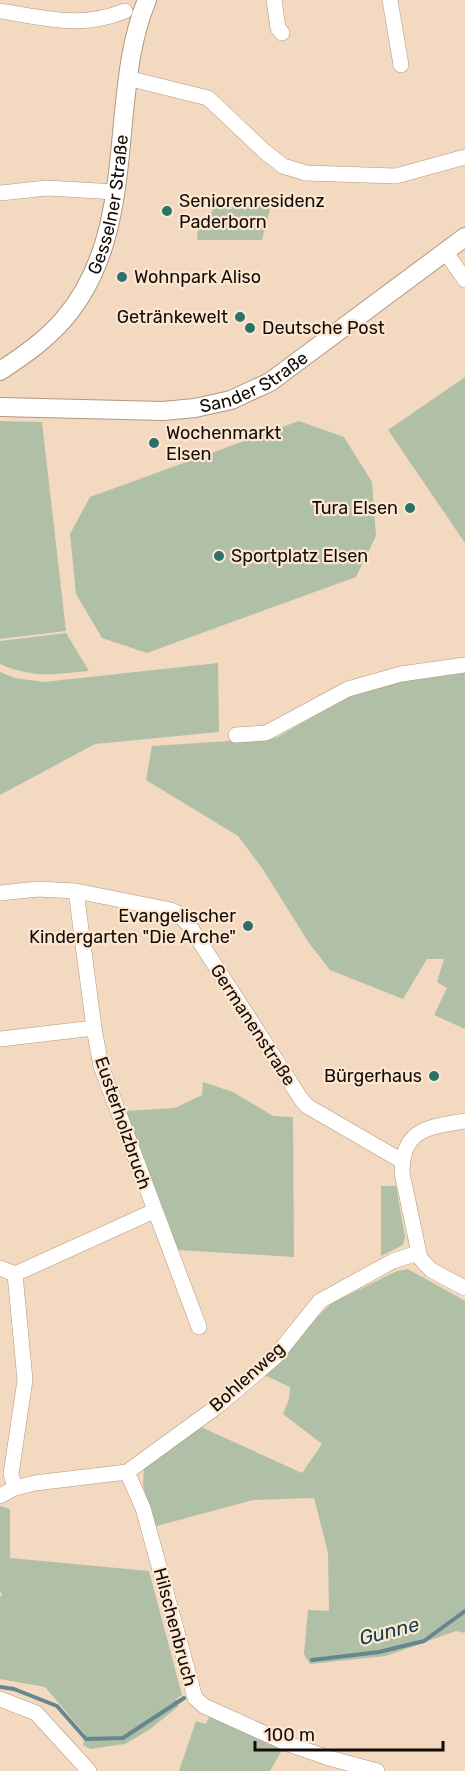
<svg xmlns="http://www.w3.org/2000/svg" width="465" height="1771" font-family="Rubik,sans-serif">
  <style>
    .green { fill: #afc0a7 }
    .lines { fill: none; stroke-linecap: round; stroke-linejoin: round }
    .stream { stroke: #66878f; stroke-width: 4 }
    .minor-casing { stroke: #b09880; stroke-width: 16 }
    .tertiary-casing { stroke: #b09880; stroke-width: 20 }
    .minor { stroke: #fff; stroke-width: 15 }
    .tertiary { stroke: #fff; stroke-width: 18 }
    .poi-dot { fill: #2a726a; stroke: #fce7d3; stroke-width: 2 }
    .labels { text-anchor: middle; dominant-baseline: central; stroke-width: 4.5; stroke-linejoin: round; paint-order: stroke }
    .poi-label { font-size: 18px; fill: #130b04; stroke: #fce7d3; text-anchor: start }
    .street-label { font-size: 18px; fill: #130b04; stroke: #fce7d3 }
    .water-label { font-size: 20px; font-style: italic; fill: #12404a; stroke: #fce7d3 }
  </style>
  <rect width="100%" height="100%" fill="#f3d9c0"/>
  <!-- green -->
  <path class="green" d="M234,199L270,209L262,240H197L198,225L209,226L213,206L232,209Z
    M465,377V543L388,430Z
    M0,421L42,422L66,631L0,639Z
    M299,421L344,437L372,482L376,536L356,577L147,653L102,638L76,594L70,534L90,497Z
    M66,633L89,671C52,674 35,679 0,664V641Z
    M218,663L219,732L95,744L0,795V672L15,678L44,682Z
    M465,672V1029L434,1015L447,988L437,982L444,959H427L403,999L330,970L309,943L262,868L238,836L146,780L152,746L276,738L353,694L407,679Z
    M203,1082L233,1092L273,1116L293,1117L294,1257L178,1250L124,1111L175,1108L202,1095Z
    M381,1186H396L405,1237L403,1245L381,1256Z
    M408,1269L465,1301V1633L456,1631L386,1656L310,1664L304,1654L308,1610L329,1611L328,1553L314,1498L253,1500L153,1527L143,1485L144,1466L201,1427L302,1473L322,1444L283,1414L289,1399L290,1387L264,1375L285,1357L316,1318L332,1303L397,1271Z
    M0,1506L10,1509V1558L149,1571L182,1695L176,1699L179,1706L149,1730L125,1744L90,1749L83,1745L85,1734L45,1687L0,1679V1597L2,1595L0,1590Z
    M209,1717L247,1732L282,1750L270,1771H179L196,1721L206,1724Z"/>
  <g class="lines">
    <!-- stream -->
    <path class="stream" d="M312,1660L379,1652L424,1641L465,1611
      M0,1687L14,1689L57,1706L86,1739L123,1738L184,1698"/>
    <!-- minor casing -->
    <g class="minor-casing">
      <path id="minor" d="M274,0L278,28L282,33
        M390,0L401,65
        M0,11C45,18 80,29 125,11
        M127,78L208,98L264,151L283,166L306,173L396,176L465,157
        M0,193L47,188L116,192
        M445,251L465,280
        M236,735L266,733L348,689L401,674L465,665
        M76,891L94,1028L101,1066L199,1327
        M0,893L38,889L76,891L171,910L177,913L189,925L301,1099L307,1106L402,1161
        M0,1039L94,1028
        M465,1121C429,1127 402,1128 402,1173L420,1258L431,1270L465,1288
        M0,1268L15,1274L25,1380L11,1474L15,1488
        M15,1274L154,1211
        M127,1472L143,1508L195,1698L204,1706L288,1744L329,1758L377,1771
        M0,1496L15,1488L35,1483L127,1472L219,1405L275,1357L320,1301L393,1261L418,1253
        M0,1699L36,1713L89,1771"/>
    </g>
    <!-- tertiary casing -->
    <g class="tertiary-casing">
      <g id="tertiary">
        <path id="s1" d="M0,371C23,356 46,340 64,319C114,261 117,184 124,112C128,73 132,36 147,0"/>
        <path id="s2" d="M0,407L163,411L195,408L231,400L270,382L465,237"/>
      </g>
    </g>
    <!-- minor -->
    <use href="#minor" class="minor"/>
    <!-- tertiary -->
    <use href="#tertiary" class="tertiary"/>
  </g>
  <!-- markers -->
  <g class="poi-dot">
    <circle cx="167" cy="211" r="6"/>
    <circle cx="122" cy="277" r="6"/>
    <circle cx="240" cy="317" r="6"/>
    <circle cx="250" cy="328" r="6"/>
    <circle cx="154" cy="443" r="6"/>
    <circle cx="410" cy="508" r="6"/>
    <circle cx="219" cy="556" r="6"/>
    <circle cx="248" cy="926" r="6"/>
    <circle cx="434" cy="1076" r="6"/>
  </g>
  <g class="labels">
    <!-- poi labels -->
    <g class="poi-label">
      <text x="179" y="201">Seniorenresidenz<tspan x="179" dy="21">Paderborn</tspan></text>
      <text x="134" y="277">Wohnpark Aliso</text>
      <text x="228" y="317" text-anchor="end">Getränkewelt</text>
      <text x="262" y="328">Deutsche Post</text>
      <text x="166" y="433">Wochenmarkt<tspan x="166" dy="21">Elsen</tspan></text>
      <text x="398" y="508" text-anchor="end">Tura Elsen</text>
      <text x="231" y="556">Sportplatz Elsen</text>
      <text x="236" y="916" text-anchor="end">Evangelischer<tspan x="236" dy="21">Kindergarten "Die Arche"</tspan></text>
      <text x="422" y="1076" text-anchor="end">Bürgerhaus</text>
    </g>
    <!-- street labels -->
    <g class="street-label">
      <text stroke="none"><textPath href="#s1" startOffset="208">Gesselner Straße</textPath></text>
      <text stroke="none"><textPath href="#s2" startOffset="260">Sander Straße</textPath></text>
      <text transform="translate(253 1025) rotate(57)">Germanenstraße</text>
      <text transform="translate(123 1123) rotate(71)">Eusterholzbruch</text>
      <text transform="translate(247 1377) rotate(-42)">Bohlenweg</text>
      <text transform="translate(175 1627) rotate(75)">Hilschenbruch</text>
    </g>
    <!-- water labels -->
    <g class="water-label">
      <text transform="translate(389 1631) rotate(-14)">Gunne</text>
    </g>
  </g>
  <!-- scale -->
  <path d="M255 1741v9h188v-9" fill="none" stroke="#130b04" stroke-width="3"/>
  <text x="264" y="1741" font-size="18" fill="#130b04" stroke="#fce7d3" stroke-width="4.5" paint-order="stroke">100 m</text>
</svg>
